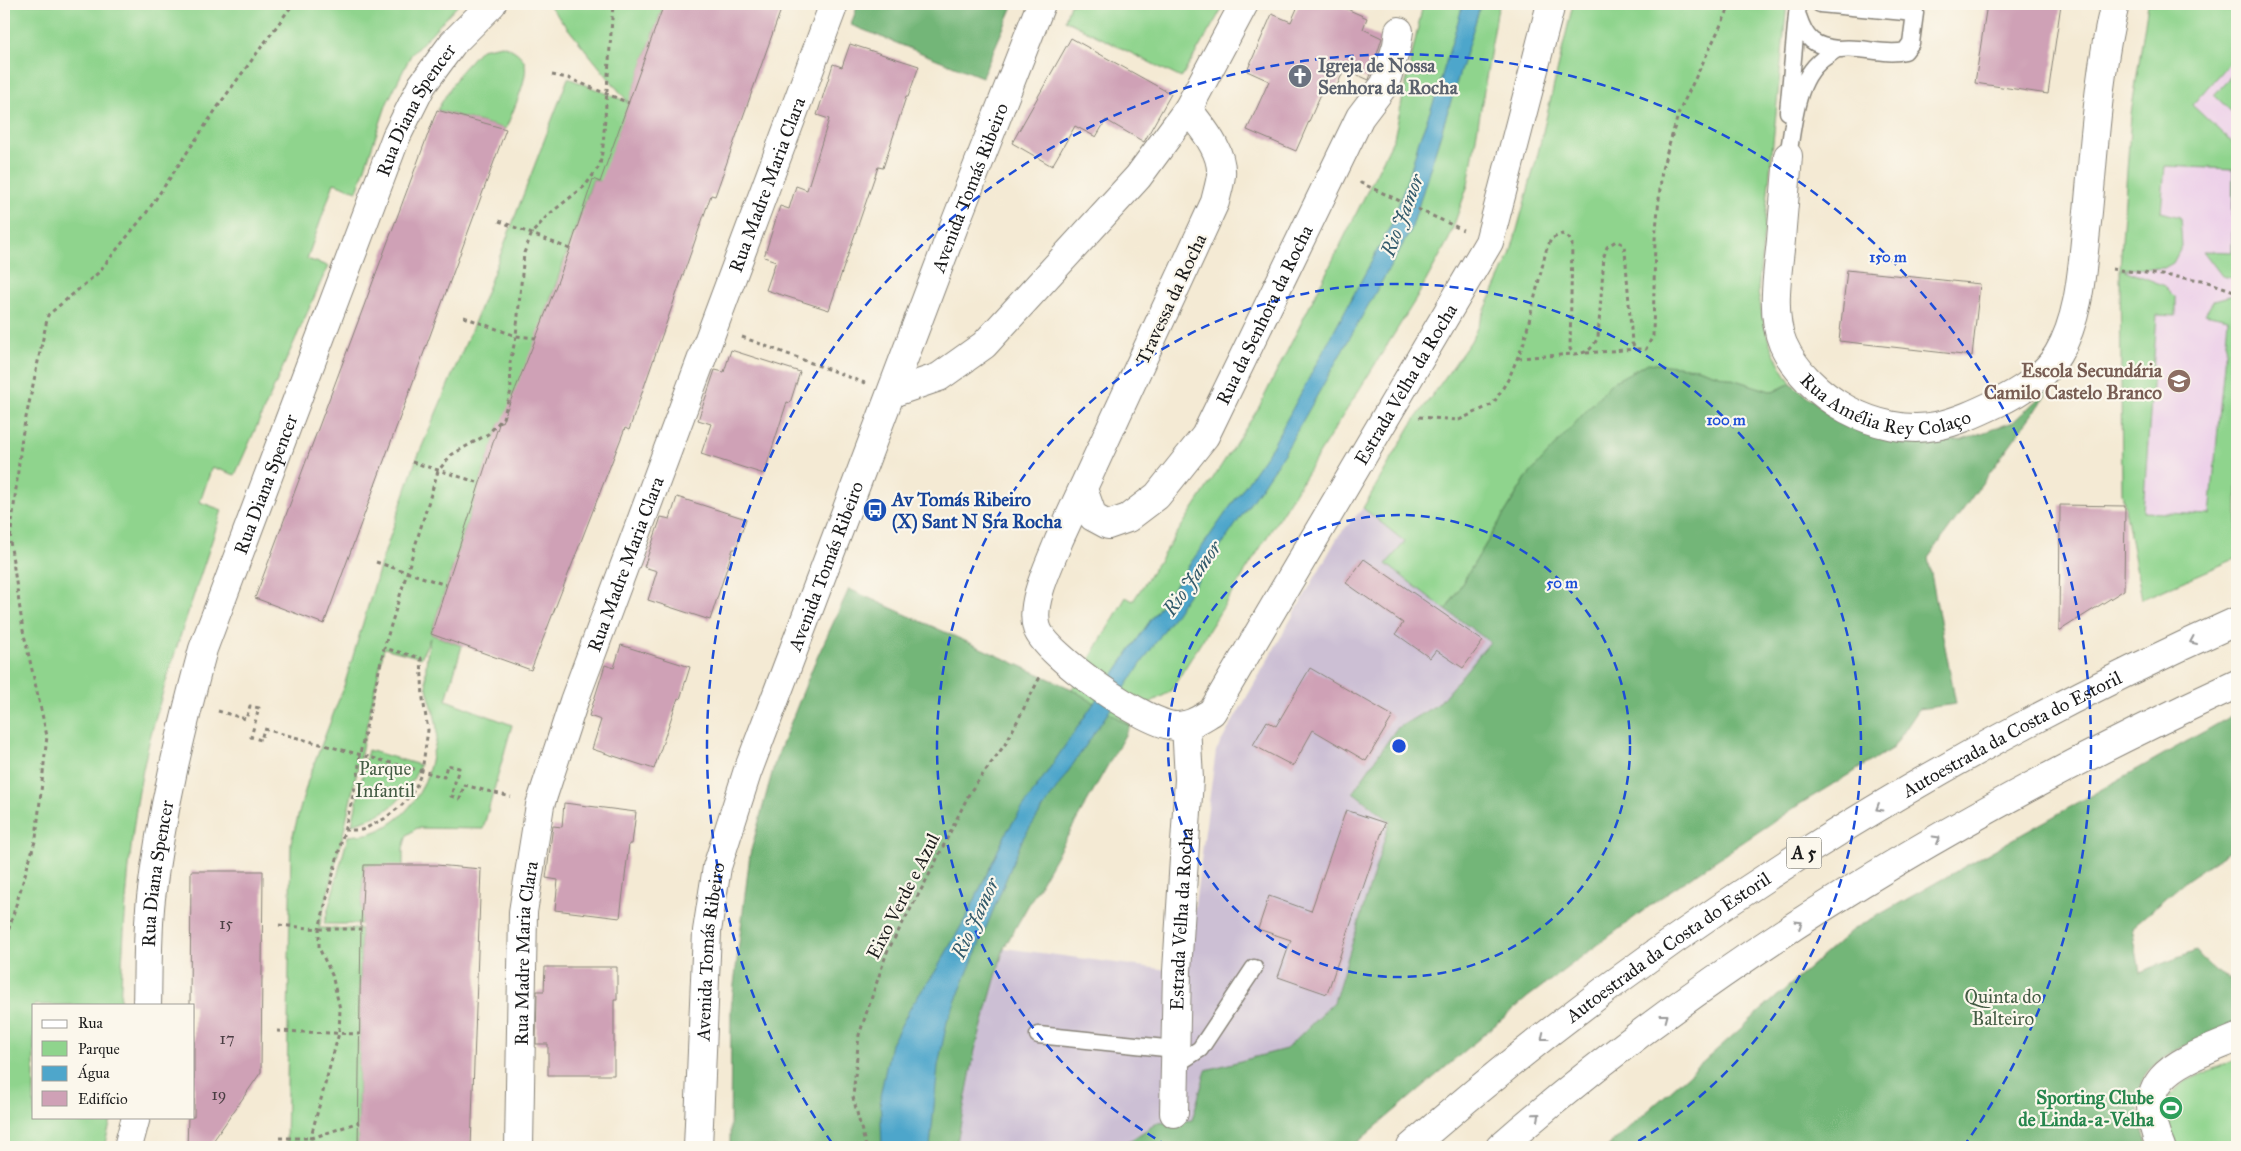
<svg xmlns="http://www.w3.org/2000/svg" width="2241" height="1151" font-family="'IM FELL Great Primer',serif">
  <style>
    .built { fill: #edd1e9 }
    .industrial { fill: #ccbfd4 }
    .green { fill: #8fd48d; stroke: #567854 }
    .forest { fill: #73b678; stroke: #48694a }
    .water { fill: #4ea6cb; stroke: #356174 }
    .building { fill: #cfa1b6 }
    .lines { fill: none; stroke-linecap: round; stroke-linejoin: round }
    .lane-casing { stroke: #888378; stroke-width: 19 }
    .street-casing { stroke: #888378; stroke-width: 30 }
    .secondary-casing { stroke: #888378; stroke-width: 30 }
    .highway-casing { stroke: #888378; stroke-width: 30 }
    .path { stroke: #888378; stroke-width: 3; stroke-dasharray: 4 4; stroke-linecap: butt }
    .lane { stroke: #fff; stroke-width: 16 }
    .street { stroke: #fff; stroke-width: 28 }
    .secondary { stroke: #fff; stroke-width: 28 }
    .highway { stroke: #fff; stroke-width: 28 }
    .oneway { stroke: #999 }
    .ring { fill: none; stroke: #1d4ed8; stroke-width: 2.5; stroke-dasharray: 9 6 }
    .labels { text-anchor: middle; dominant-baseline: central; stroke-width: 4.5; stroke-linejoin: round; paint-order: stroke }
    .number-label { font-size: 16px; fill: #493d42 }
    .shield { fill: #fbf7ec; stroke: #5f5e5a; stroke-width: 1 }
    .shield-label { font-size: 18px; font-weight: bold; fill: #1c1c1c }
    .worship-label { font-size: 19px; font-weight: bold; fill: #5b616d; stroke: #fbf7ec; text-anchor: start }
    .street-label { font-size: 19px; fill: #1c1c1c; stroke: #fbf7ec }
    .education-label { font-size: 19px; font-weight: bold; fill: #785e54; stroke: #fbf7ec; text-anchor: end }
    .transit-label { font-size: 19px; font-weight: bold; fill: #164399; stroke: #fbf7ec; text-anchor: start }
    .park-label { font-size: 19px; fill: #445c44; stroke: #fbf7ec }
    .leisure-label { font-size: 19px; font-weight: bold; fill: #27864d; stroke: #fbf7ec; text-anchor: end }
    .water-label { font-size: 20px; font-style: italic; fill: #325a6b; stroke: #fbf7ec }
    .centre { fill: #1d4ed8; stroke: #fbf7ec; stroke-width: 2.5 }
    .ring-label { font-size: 15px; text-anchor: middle; font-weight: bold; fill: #1d4ed8; stroke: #fbf7ec; stroke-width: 4.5; stroke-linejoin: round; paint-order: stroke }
  </style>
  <rect width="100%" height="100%" fill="#fbf7ec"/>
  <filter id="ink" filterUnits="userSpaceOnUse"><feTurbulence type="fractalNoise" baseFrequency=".02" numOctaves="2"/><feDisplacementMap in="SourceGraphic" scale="10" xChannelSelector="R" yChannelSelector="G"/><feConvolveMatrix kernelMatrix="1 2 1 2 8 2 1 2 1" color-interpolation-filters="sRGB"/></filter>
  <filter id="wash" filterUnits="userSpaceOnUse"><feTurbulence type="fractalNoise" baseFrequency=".0096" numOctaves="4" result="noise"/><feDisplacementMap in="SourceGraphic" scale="20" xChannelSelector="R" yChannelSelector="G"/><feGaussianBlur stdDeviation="1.12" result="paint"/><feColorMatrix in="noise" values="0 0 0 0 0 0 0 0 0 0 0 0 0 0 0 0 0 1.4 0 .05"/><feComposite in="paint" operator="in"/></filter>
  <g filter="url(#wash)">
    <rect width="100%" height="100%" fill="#f4ead4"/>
    <!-- built -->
    <path class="built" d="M2237,4V558L2142,599L2122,492L2120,269L2131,114L2139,73Z"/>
    <!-- industrial -->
    <path class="industrial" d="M1363,508L1405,542L1386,564L1491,642L1438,704L1396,729L1353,792L1390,821L1334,1002L1286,1049L1206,1070L1192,1120L1157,1123L1120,1147H956L975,1050L1004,948L1168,970H1186L1216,751L1339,535Z"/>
    <!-- green -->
    <path class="green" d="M4,4H459L411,55L387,103L357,191L334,183L307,259L328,266L235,475L212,467L200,502L222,510C200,579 175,647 156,716C129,809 125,909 120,1005H34V1117H112L104,1147H4Z
      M548,4H664L609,159L640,197L593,179L507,423L500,422L431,634L462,646L446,700L512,725L483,829L417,828L407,835L403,848V866L364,865L361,924H324L348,836C355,835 364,835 371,833C406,822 426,790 432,756C434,749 437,740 437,733C437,717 430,703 427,688C424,673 427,653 430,638L421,658L384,648L344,830L319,928L361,929L358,1147H286L291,842L308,780L344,686L381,563L415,463L475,321L568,78L628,102Z
      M1070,4H1225L1181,78L1065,20Z
      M1423,4H1500L1497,13L1468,185L1449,239L1416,299L1170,692L1151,702L1130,726L1072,689L1126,597L1133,601L1258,409L1394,138Z
      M1573,4H1787L1758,291C1764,331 1769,349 1791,383L1773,392L1697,368L1526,478L1446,610L1386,564L1405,542L1363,508L1411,425L1471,341L1510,255L1537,157Z
      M2148,4H2237V54L2192,105L2237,147V279L2222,276L2203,251L2232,252L2233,169L2165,166L2161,212L2180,217L2182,246L2173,263L2164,268L2122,269L2163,285L2176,298V316L2157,315L2143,512L2210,515L2228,319L2205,314L2214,300L2237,294V558L2142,599L2122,492L2120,269L2131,114Z
      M502,45C510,48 519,52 524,61C531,75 511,114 506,129L437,110L460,72L481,49Z
      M2237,70V117L2214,95Z
      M368,750L420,765C404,801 391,813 352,824Z
      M2237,1059V1147H2179L2169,1127L2167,1099L2186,1081Z"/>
    <!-- forest -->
    <path class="forest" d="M858,4H1014L982,77L851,25Z
      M1648,363L1697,368L1773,392L1791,383L1842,424L1902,444L1962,440L2013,422L2054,384L1928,558L1956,704L1919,709L1893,748L1800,804L1667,893L1528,997L1352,1147H1120L1157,1123L1192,1120L1206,1070L1286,1049L1334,1002L1390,821L1353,792L1396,729L1438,704L1490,642L1446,610L1526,478L1611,383Z
      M849,589L1072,689L1130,726L1004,948L975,1050L956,1147H730L731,1009L750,854L775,762L814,664Z
      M2237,713V846L2188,879L2132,927L2140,972L2196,951C2207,964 2220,978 2237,981V1026C2198,1041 2132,1055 2138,1110C2140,1122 2145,1135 2148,1147H1607L1852,930Z"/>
    <!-- water -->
    <path class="water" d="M1463,4H1481L1411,230L1285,452L1023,838L947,1022L938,1066L930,1147H882L880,1096L891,1044L913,1003L935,972L969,912L1007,831L1145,628L1272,447L1392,223L1412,166L1419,140L1436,96Z"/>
    <g id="blocks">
      <!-- building -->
      <path class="building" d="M664,4H783L715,196L711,195L629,430L625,428L531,670L431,634L500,421L502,422L536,338L570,249L593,179L600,182Z
        M1299,4H1336L1367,18L1363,29L1382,38L1369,80L1344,69L1335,91L1324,87L1296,151L1247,130L1269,81L1247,71L1272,14L1291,22Z
        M1987,4H2061L2048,94L1975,83Z
        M1071,38L1171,94L1144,142L1106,120L1096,137L1075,126L1052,166L1012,143Z
        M850,44L919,66L908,97H906L883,168L878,167L829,310L766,290L776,261L764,257L780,206L789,209L796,186L807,190L829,119L817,115L833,64L842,67Z
        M437,110L506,129L324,624L255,598Z
        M1847,270L1980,284L1972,356L1839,341Z
        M731,350L800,372L790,403L787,402L764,474L701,454L711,424L698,420L715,370L724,372Z
        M677,497L746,519L736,549H733L710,620L648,600L657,571L644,567L661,517L670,519Z
        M2060,505L2125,506L2124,590L2059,631Z
        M1364,559L1483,641L1463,668L1436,650L1430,658L1396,634L1403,623L1346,583Z
        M621,645L690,667L680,699L678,698L654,769L592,749L601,720L589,716L605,665L614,668Z
        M1310,668L1393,716L1366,761L1313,730L1293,766L1253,745L1267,721L1276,726Z
        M564,803L636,812L632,844H629L620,918L555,910L558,880L546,878L553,826L562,827Z
        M1346,810L1385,823L1327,994L1278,977L1291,940L1258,929L1269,896L1311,911Z
        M364,865H436L481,869L471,1147H358L361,924Z
        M191,871H263L261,1072L209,1147H187L188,1117H194V1005H190Z
        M545,967H617V1000H614V1075H548V1044H536L537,991H544Z"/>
    </g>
  </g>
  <g filter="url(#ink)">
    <use href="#blocks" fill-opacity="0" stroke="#888378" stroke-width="1"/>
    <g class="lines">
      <!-- lane casing -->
      <g class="lane-casing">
        <path id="lane" d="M1798,16C1806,40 1813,46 1838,49
          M1788,112L1798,4
          M1788,156C1794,123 1795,76 1827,56C1831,53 1836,49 1840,49C1862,46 1884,56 1905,51L1911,43L1915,13L1820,4
          M1038,1035L1175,1049
          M1175,1065L1200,1049L1254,968"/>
      </g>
      <!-- street casing -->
      <g class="street-casing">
        <g id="street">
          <path id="s1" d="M1188,109C1201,127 1223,150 1221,175C1220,184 1217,193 1215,202L1059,540C1050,564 1029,603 1037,628C1045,655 1149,727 1177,726C1191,726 1200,719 1212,712L1489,242L1551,4"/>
          <path id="s2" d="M1788,156C1786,184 1783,212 1781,240C1778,272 1770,313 1783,344C1807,398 1878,437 1936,426C1957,422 1978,412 1997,403C2020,392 2045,376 2058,354C2081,315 2082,265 2087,222C2094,152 2098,71 2115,4"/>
          <path d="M892,393L939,377L984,345L1138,177L1188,109L1244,4"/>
          <path id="s3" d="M1083,489L1093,517L1108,525L1128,518L1157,496L1205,436L1360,117L1385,84L1397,45L1399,31"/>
          <path id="s4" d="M147,1005C148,970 147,933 151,898C161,814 181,731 203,649L396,137L422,85L453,43L492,4"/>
          <path id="s5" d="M1174,1113L1177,971L1189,779L1186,725"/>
          <path d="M128,1147L136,1117"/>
          <path id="s6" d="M519,1147L523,912L540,805L574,701L834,4"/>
          <path d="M2161,1147C2128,1074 2183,1061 2237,1038"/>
        </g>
      </g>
      <!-- secondary casing -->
      <g class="secondary-casing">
        <g id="secondary">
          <path id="s7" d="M698,1147L707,931L717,867L747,773L954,226L1041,4"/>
        </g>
      </g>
      <!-- highway casing -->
      <g class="highway-casing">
        <g id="highway">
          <path id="s8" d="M1411,1147C1657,931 1938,754 2237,621"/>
          <path d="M1500,1147C1718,957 1974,805 2237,684"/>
        </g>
      </g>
      <!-- path -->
      <path class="path" d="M655,4L663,7
        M552,75L568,78L629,103
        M1360,184L1361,183L1463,230
        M499,221L570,249
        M2112,269L2202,280L2237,292
        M464,317L516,336L536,338
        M742,337L865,383
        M1586,353L1636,349
        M1518,358L1574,354
        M1419,417L1459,420L1493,404L1509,378L1524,342L1546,251L1551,239L1562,234L1569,238L1572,244L1570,349L1574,354C1587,353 1592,350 1598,337L1604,256L1607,247L1616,241L1623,244L1625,250L1632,343L1636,349H1646L1653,336L1655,239L1662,169L1679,112L1731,4
        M412,462L480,483
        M376,562L446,585
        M218,711L246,719L250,706L259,708L251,737L261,740L264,729L444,777L447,765L459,768L451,796L460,799L464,785L511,797
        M344,830H362L384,819L402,805L415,789L422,771L428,730L423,699L421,658L384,648
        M279,925L319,929H361
        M4,945L36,838L47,736L23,630L10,541L22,436L48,315L98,273L147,212L221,102L293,4
        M277,1031L359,1034
        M279,1138H312L359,1122
        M308,1147L339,1033L340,1009L332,975L319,948V929L351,804L358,774L360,754L384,648L438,471L451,455L488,434L503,418L511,391L510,363L516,336L524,253L532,233L548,215L585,186L600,165L603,146L613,4
        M866,1147L853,1097L859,1035L887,952L928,877L970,792L1006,743L1040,677"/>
      <!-- lane -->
      <use href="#lane" class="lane"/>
      <!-- street -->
      <use href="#street" class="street"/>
      <!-- secondary -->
      <use href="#secondary" class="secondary"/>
      <!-- highway -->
      <use href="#highway" class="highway"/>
    </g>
    <!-- one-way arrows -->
    <defs><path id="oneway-chevron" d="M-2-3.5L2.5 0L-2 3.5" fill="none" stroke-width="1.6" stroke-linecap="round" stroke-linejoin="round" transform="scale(1.25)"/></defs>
    <g class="oneway">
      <use href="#oneway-chevron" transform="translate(2193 641) rotate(156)"/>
      <use href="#oneway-chevron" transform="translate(1879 808) rotate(149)"/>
      <use href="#oneway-chevron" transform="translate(1937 839) rotate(-30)"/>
      <use href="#oneway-chevron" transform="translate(1799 924) rotate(-32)"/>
      <use href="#oneway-chevron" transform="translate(1665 1017) rotate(-37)"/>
      <use href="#oneway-chevron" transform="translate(1544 1037) rotate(142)"/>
      <use href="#oneway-chevron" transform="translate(1537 1116) rotate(-40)"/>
    </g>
  </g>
  <!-- distance rings -->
  <g class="ring">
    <circle cx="1399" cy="746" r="231"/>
    <path d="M1168 1146A462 462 0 1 1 1630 1146"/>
    <path d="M832 1143A692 692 0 1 1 1966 1143"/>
  </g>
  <!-- icons -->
  <defs>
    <g id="church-disc" transform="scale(1.25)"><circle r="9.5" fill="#6b7280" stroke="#fbf7ec"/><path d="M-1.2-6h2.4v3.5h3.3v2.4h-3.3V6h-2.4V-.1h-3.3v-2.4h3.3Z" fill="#fff"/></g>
    <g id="school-disc" transform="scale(1.25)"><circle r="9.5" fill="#8d6e63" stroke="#fbf7ec"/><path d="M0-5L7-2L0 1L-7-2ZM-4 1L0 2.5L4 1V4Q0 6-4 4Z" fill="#fff"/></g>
    <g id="bus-disc" transform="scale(1.25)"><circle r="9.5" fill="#1a4fb4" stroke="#fbf7ec"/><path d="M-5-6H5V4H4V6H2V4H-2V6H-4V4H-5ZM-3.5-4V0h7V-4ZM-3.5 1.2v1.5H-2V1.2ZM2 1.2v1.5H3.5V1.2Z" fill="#fff"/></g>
    <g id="stadium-disc" transform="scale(1.25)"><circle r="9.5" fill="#2e9e5b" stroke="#fbf7ec"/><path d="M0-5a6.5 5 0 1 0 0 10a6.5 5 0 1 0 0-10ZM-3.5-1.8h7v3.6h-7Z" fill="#fff"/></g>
  </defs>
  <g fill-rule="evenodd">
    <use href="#church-disc" x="1300" y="76"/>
    <use href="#school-disc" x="2179" y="381"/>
    <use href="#bus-disc" x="875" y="510"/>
    <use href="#stadium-disc" x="2171" y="1108"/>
  </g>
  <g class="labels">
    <!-- number labels -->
    <g class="number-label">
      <text x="226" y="923">15</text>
      <text x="227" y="1038">17</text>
      <text x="219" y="1094">19</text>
    </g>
    <!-- shield labels -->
    <rect class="shield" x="1786.5" y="837.5" width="35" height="31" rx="4"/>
    <g class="shield-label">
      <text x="1804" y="853">A 5</text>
    </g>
    <!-- worship labels -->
    <g class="worship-label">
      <text x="1318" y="65">Igreja de Nossa<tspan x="1318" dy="22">Senhora da Rocha</tspan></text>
    </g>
    <!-- street labels -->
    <g class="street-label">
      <text stroke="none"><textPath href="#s4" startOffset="942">Rua Diana Spencer</textPath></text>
      <text stroke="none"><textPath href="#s6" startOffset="1004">Rua Madre Maria Clara</textPath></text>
      <text stroke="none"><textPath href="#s7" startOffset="1006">Avenida Tomás Ribeiro</textPath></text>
      <text transform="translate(1171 299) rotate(-65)">Travessa da Rocha</text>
      <text stroke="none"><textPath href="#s3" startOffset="316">Rua da Senhora da Rocha</textPath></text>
      <text stroke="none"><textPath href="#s1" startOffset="1161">Estrada Velha da Rocha</textPath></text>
      <text stroke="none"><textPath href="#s2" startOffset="319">Rua Amélia Rey Colaço</textPath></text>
      <text stroke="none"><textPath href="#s4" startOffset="538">Rua Diana Spencer</textPath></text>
      <text stroke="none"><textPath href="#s6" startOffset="599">Rua Madre Maria Clara</textPath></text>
      <text stroke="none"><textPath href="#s7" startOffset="601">Avenida Tomás Ribeiro</textPath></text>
      <text stroke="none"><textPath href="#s8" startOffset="731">Autoestrada da Costa do Estoril</textPath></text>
      <text stroke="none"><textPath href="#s4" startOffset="132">Rua Diana Spencer</textPath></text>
      <text transform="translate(903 896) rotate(-63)">Eixo Verde e Azul</text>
      <text stroke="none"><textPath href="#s5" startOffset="194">Estrada Velha da Rocha</textPath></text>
      <text stroke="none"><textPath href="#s8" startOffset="326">Autoestrada da Costa do Estoril</textPath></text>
      <text stroke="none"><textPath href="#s7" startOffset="196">Avenida Tomás Ribeiro</textPath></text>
      <text stroke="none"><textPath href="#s6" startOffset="194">Rua Madre Maria Clara</textPath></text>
    </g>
    <!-- education labels -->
    <g class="education-label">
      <text x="2162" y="370">Escola Secundária<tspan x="2162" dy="22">Camilo Castelo Branco</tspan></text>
    </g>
    <!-- transit labels -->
    <g class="transit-label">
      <text x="892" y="499">Av Tomás Ribeiro<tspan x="892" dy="22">(X) Sant N Sra Rocha</tspan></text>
    </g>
    <!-- park labels -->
    <g class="park-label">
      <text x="385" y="768">Parque<tspan x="385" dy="22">Infantil</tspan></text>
      <text x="2003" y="996">Quinta do<tspan x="2003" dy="22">Balteiro</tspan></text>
    </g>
    <!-- leisure labels -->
    <g class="leisure-label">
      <text x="2154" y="1097">Sporting Clube<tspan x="2154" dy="22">de Linda-a-Velha</tspan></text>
    </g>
    <!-- water labels -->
    <g class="water-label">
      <text transform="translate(1402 215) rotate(-69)">Rio Jamor</text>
      <text transform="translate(1192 578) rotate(-55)">Rio Jamor</text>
      <text transform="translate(975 918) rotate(-65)">Rio Jamor</text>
    </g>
  </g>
  <circle cx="1399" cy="746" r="8" class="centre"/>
  <g class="ring-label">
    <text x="1888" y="262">150 m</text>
    <text x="1726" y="425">100 m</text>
    <text x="1562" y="588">50 m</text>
  </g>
  <!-- margin -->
  <rect width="2241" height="1151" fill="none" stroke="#fbf7ec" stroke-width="20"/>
  <!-- legend -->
  <rect x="32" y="1004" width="162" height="115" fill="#fbf7ec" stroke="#a29f99"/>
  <rect x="42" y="1020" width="25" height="8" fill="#ffffff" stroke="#a29f99"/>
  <text x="78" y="1028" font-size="15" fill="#1c1c1c">Rua</text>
  <rect x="42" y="1041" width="25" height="15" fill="#8fd48d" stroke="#a29f99"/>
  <text x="78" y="1054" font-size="15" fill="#1c1c1c">Parque</text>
  <rect x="42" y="1066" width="25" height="15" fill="#4ea6cb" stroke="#a29f99"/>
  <text x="78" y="1078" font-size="15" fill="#1c1c1c">Água</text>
  <rect x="42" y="1091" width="25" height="15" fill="#cfa1b6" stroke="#a29f99"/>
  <text x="78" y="1104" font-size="15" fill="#1c1c1c">Edifício</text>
</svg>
